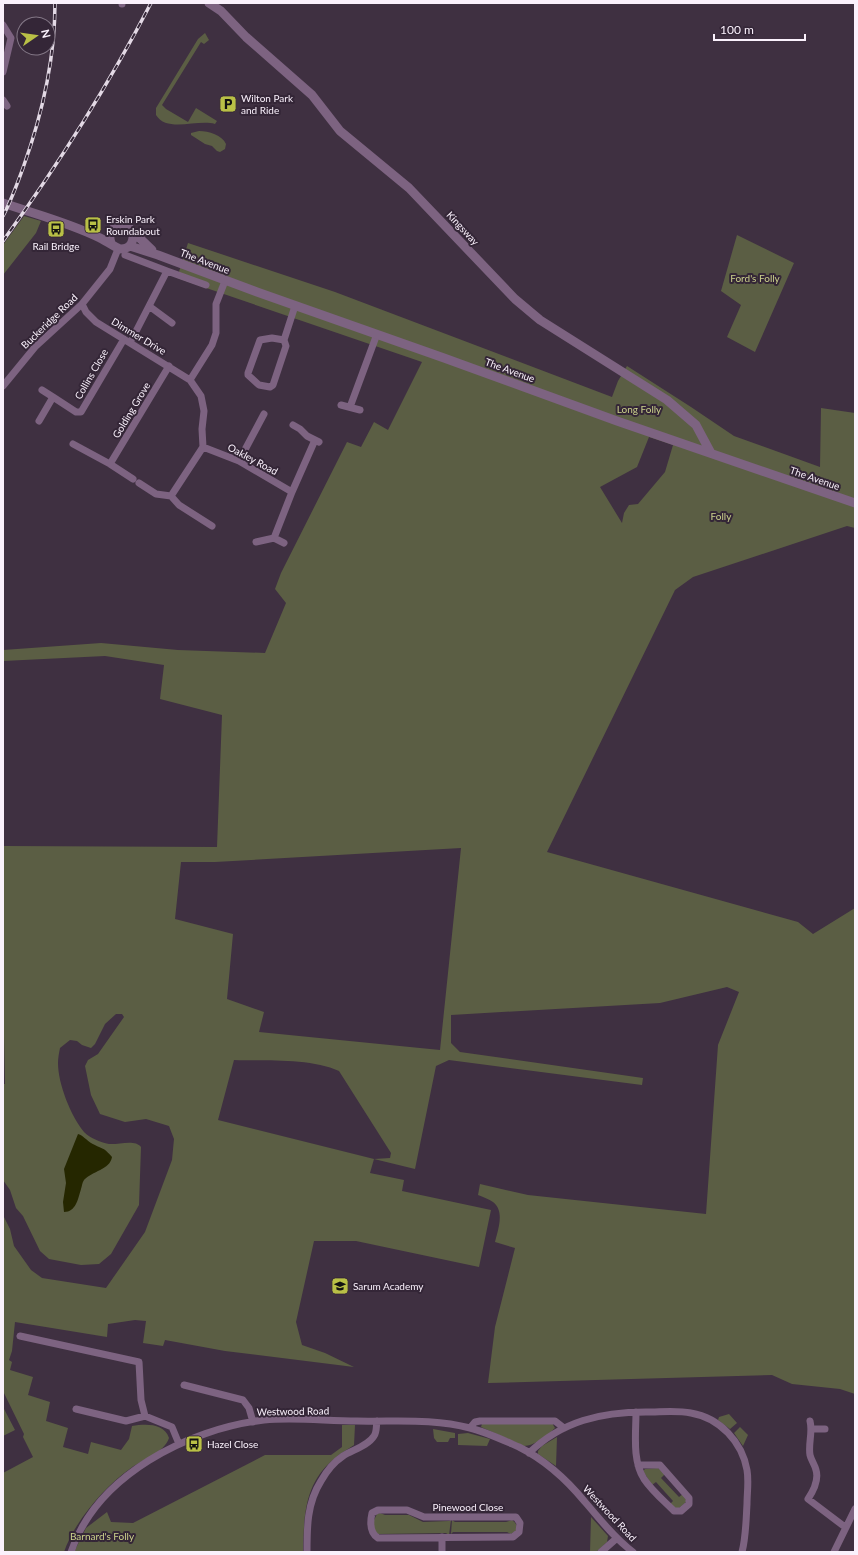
<svg xmlns="http://www.w3.org/2000/svg" width="858" height="1555" font-family="Lato,sans-serif">
  <style>
    .green { fill: #5b5e44; fill-rule: evenodd }
    .water { fill: #252700 }
    .lines { fill: none; stroke-linecap: round; stroke-linejoin: round }
    .minor { stroke: #7d6381; stroke-width: 7 }
    .tertiary { stroke: #7d6381; stroke-width: 9 }
    .rail-casing { stroke: #e3d9e5; stroke-width: 3.5 }
    .rail { stroke: #342637; stroke-width: 2; stroke-dasharray: 6; stroke-linecap: butt }
    .labels { text-anchor: middle; dominant-baseline: central; stroke-width: 4; stroke-linejoin: round; paint-order: stroke }
    .poi-label { font-size: 10px; fill: #faf1fc; stroke: #342637; text-anchor: start }
    .street-label { font-size: 10px; fill: #faf1fc; stroke: #342637 }
    .park-label { font-size: 10px; fill: #cbd18b; stroke: #342637 }
  </style>
  <rect width="100%" height="100%" fill="#3f3041"/>
  <!-- green -->
  <path class="green" d="M205,33L209,40L204,44L201,42L162,105L166,109L188,122L196,108L217,121L215,124C197,119 167,133 156,115V108L198,39Z
    M199,131C209,131 222,135 226,144L225,149L220,152L217,151L212,146L205,144L191,135V133Z
    M24,216L41,221L36,233L3,275V245Z
    M737,235L794,263L755,352L727,337L741,305L721,291Z
    M188,243L335,292L612,397L618,381L627,366L691,407L734,436L820,467L821,408L855,413V528L847,526L693,577L675,590L547,852L798,922L813,934L855,908V1394L840,1389L792,1384L772,1375L488,1383L495,1327L515,1248L495,1242C498,1230 505,1211 493,1202C489,1199 483,1197 478,1195L480,1184L528,1195L706,1214L718,1045L739,992L727,987L660,1003L451,1015V1043L460,1052L643,1078L642,1085L449,1060L436,1066L415,1169L374,1159L370,1173L404,1180L402,1191L491,1210L479,1267L356,1241H314L296,1322L302,1345L325,1353L354,1367L225,1351L165,1340L163,1346L143,1343L146,1321L135,1320L108,1324L107,1337L15,1322L12,1351L9,1360L12,1362L10,1370L33,1377L28,1395L50,1402L46,1421L68,1428L63,1447L88,1454L91,1442L121,1450L129,1439L132,1426C146,1424 164,1423 169,1438C164,1453 143,1459 131,1468C105,1486 74,1522 64,1552H3V1473L33,1457L23,1437L24,1434L3,1391V1215L10,1229L14,1246L31,1270L42,1278L106,1288L145,1232L172,1160L174,1139L169,1126L146,1119L125,1122L100,1114L91,1095L85,1066L88,1060L98,1054L124,1017L122,1014H116L105,1024L95,1044L91,1048L82,1045L77,1041L70,1040L60,1048C59,1053 58,1058 58,1063C58,1084 71,1116 84,1132C90,1138 100,1142 109,1144C118,1145 135,1139 141,1147L139,1205L111,1254L99,1264L81,1265L49,1259L40,1251L23,1216L16,1208L10,1190L3,1180V1084H5L4,1037H3V846L217,847L222,715L160,699L164,665L105,656L3,661V650L101,643L178,650L265,653L286,603L275,589L281,573L347,442L361,447L374,422L388,430L422,362L177,278ZM649,437L673,445L665,472L638,504L629,505L624,513L622,523L600,487L637,467ZM461,848L440,1050L259,1032L264,1012L227,999L233,934L175,919L181,862H215ZM234,1060C265,1061 311,1058 339,1071L391,1153L390,1158L374,1159L218,1120Z
    M3,1407L15,1430L3,1436Z
    M729,1414L737,1423L730,1429L718,1420L719,1417Z
    M552,1423L555,1428C548,1435 534,1446 524,1446L481,1427L482,1424Z
    M342,1425H355L354,1445C347,1450 340,1453 334,1459C304,1483 304,1517 303,1552H74L86,1528L107,1512L111,1522L133,1523L265,1455H331L342,1447Z
    M740,1427L748,1435L743,1446L734,1433Z
    M433,1429L455,1433V1438H450L448,1442H437L434,1438Z
    M468,1433L490,1439L487,1446L458,1445V1434Z
    M557,1437L556,1466L538,1454V1451L542,1446Z
    M658,1468L665,1474L661,1478L679,1497L683,1494L687,1498L686,1502L677,1510L670,1504L673,1501L656,1482L652,1485L643,1471L645,1469Z
    M380,1513L385,1515H409L423,1522L449,1521L451,1520L449,1535L446,1533L378,1534L374,1530V1520L377,1514Z
    M591,1517L608,1536L607,1542L596,1552H590Z
    M452,1520L455,1522H506L512,1520C516,1523 517,1525 517,1530L511,1534L507,1532H453L451,1534Z"/>
  <!-- water -->
  <path class="water" d="M78,1134C84,1136 86,1140 91,1143C101,1149 103,1146 112,1157C110,1170 92,1171 84,1180C82,1183 82,1186 81,1189C78,1199 76,1212 64,1212L63,1202L66,1183L64,1169Z"/>
  <g class="lines">
    <!-- minor -->
    <path class="minor" d="M122,4V3
      M3,72L11,38L3,25
      M3,100L7,106
      M125,255L167,271L130,343
      M167,271L206,285
      M82,304L86,312L96,322L190,380L201,396L204,411L202,429L203,447L171,496L156,494L139,483
      M149,306L172,323
      M284,340L272,338L260,340L248,373V375L259,385L270,387L273,385L286,346L284,340L295,306
      M190,380L212,345L216,333V304L225,281
      M3,386L35,347L82,304L110,269L118,249
      M42,390L53,397
      M341,405L360,410
      M350,407L377,334
      M39,421L53,397L76,412H81L124,339
      M293,425L300,429L307,436L319,442
      M73,444L110,464
      M203,447L239,461L292,492
      M239,461L264,414
      M133,479L110,464L169,366
      M171,496L179,505L212,526
      M274,538L284,543
      M256,542L274,538L292,492L315,440
      M20,1336L139,1362L141,1400L145,1416
      M184,1385L243,1400L249,1408L253,1422
      M76,1409L126,1421L145,1416L172,1427L179,1444
      M636,1412C636,1433 632,1460 644,1479C652,1491 664,1501 674,1511H681L689,1504V1498L660,1465H638
      M810,1421C813,1432 808,1444 810,1455C811,1460 815,1465 816,1470C819,1480 814,1490 808,1499L845,1527
      M470,1428L475,1422L480,1421H555L564,1428
      M812,1429H825
      M529,1453C562,1421 601,1412 646,1412C661,1412 677,1410 691,1413C720,1418 742,1442 747,1470C749,1481 747,1493 747,1504C746,1520 746,1537 742,1552
      M378,1510H407L424,1517H516L520,1523L519,1532L513,1537L378,1538C370,1533 370,1522 372,1513Z
      M71,1552C97,1475 188,1429 264,1420C295,1417 326,1421 357,1421C394,1422 433,1418 470,1428C486,1432 503,1440 519,1447C545,1460 567,1480 585,1502C600,1519 614,1538 633,1552
      M307,1552C307,1527 307,1503 321,1481C326,1472 334,1462 343,1456C352,1450 368,1446 374,1436C377,1432 376,1426 377,1421
      M442,1552V1537
      M601,1552L617,1538
      M834,1552L855,1509"/>
    <!-- tertiary -->
    <path class="tertiary" d="M209,3L221,11L246,37L312,95L340,131L409,188L515,299L540,320L667,400L696,425L711,453
      M3,203C35,214 70,223 100,238C105,240 117,249 121,249C131,249 135,240 132,231
      M111,243C107,232 114,224 126,225L152,250
      M130,246L158,255L257,292L444,358L617,421L855,503"/>
    <!-- rail casing -->
    <g class="rail-casing">
      <path id="rail" d="M3,216C11,201 17,184 23,168C42,115 55,60 55,3
        M3,241C58,165 108,86 151,3"/>
    </g>
    <!-- rail -->
    <use href="#rail" class="rail"/>
  </g>
  <!-- icons -->
  <defs>
    <g id="parking-square" transform="scale(0.9)"><rect x="-9" y="-9" width="18" height="18" rx="4" fill="#b9c046" stroke="#342637"/><path d="M-3.5-5.5H1a3.5 3.5 0 0 1 0 7H-1V5.5H-3.5ZM-1-3.4V-.6H.8a1.4 1.4 0 0 0 0-2.8Z" fill="#111"/></g>
    <g id="bus-square" transform="scale(0.9)"><rect x="-9" y="-9" width="18" height="18" rx="4" fill="#b9c046" stroke="#342637"/><path d="M-5-6H5V4H4V6H2V4H-2V6H-4V4H-5ZM-3.5-4V0h7V-4ZM-3.5 1.2v1.5H-2V1.2ZM2 1.2v1.5H3.5V1.2Z" fill="#111"/></g>
    <g id="school-square" transform="scale(0.9)"><rect x="-9" y="-9" width="18" height="18" rx="4" fill="#b9c046" stroke="#342637"/><path d="M0-5L7-2L0 1L-7-2ZM-4 1L0 2.5L4 1V4Q0 6-4 4Z" fill="#111"/></g>
  </defs>
  <g fill-rule="evenodd">
    <use href="#parking-square" x="228" y="104"/>
    <use href="#bus-square" x="93" y="225"/>
    <use href="#bus-square" x="56" y="229"/>
    <use href="#school-square" x="340" y="1286"/>
    <use href="#bus-square" x="194" y="1444"/>
  </g>
  <g class="labels">
    <!-- poi labels -->
    <g class="poi-label">
      <text x="241" y="98">Wilton Park<tspan x="241" dy="12">and Ride</tspan></text>
      <text x="106" y="219">Erskin Park<tspan x="106" dy="12">Roundabout</tspan></text>
      <text x="56" y="246" text-anchor="middle">Rail Bridge</text>
      <text x="353" y="1286">Sarum Academy</text>
      <text x="207" y="1444">Hazel Close</text>
    </g>
    <!-- street labels -->
    <g class="street-label">
      <text transform="translate(463 228) rotate(47)">Kingsway</text>
      <text transform="translate(205 261) rotate(21)">The Avenue</text>
      <text transform="translate(49 321) rotate(-44)">Buckeridge Road</text>
      <text transform="translate(139 336) rotate(31)">Dimmer Drive</text>
      <text transform="translate(510 370) rotate(20)">The Avenue</text>
      <text transform="translate(91 374) rotate(-60)">Collins Close</text>
      <text transform="translate(131 410) rotate(-59)">Golding Grove</text>
      <text transform="translate(253 459) rotate(28)">Oakley Road</text>
      <text transform="translate(815 478) rotate(19)">The Avenue</text>
      <text transform="translate(293 1411) rotate(-1)">Westwood Road</text>
      <text x="468" y="1507">Pinewood Close</text>
      <text transform="translate(610 1513) rotate(47)">Westwood Road</text>
    </g>
    <!-- park labels -->
    <g class="park-label">
      <text x="755" y="278">Ford's Folly</text>
      <text x="639" y="409">Long Folly</text>
      <text x="721" y="516">Folly</text>
      <text x="102" y="1536">Barnard's Folly</text>
    </g>
  </g>
  <!-- border -->
  <rect width="858" height="1555" fill="none" stroke="#faf1fc" stroke-width="8"/>
  <!-- north arrow -->
  <g transform="translate(36 36) rotate(77)"><circle r="19" fill="#342637" stroke="#837786"/>
  <path d="M0-3L7 15L0 10L-7 15Z" fill="#b9c046"/>
  <text y="-6" font-size="11" font-weight="bold" text-anchor="middle" fill="#faf1fc">N</text>
  </g>
  <!-- scale -->
  <path d="M714 34v6h91v-6" fill="none" stroke="#faf1fc" stroke-width="2"/>
  <text x="720" y="34" font-size="12" fill="#faf1fc" stroke="#342637" stroke-width="3" paint-order="stroke">100 m</text>
</svg>
